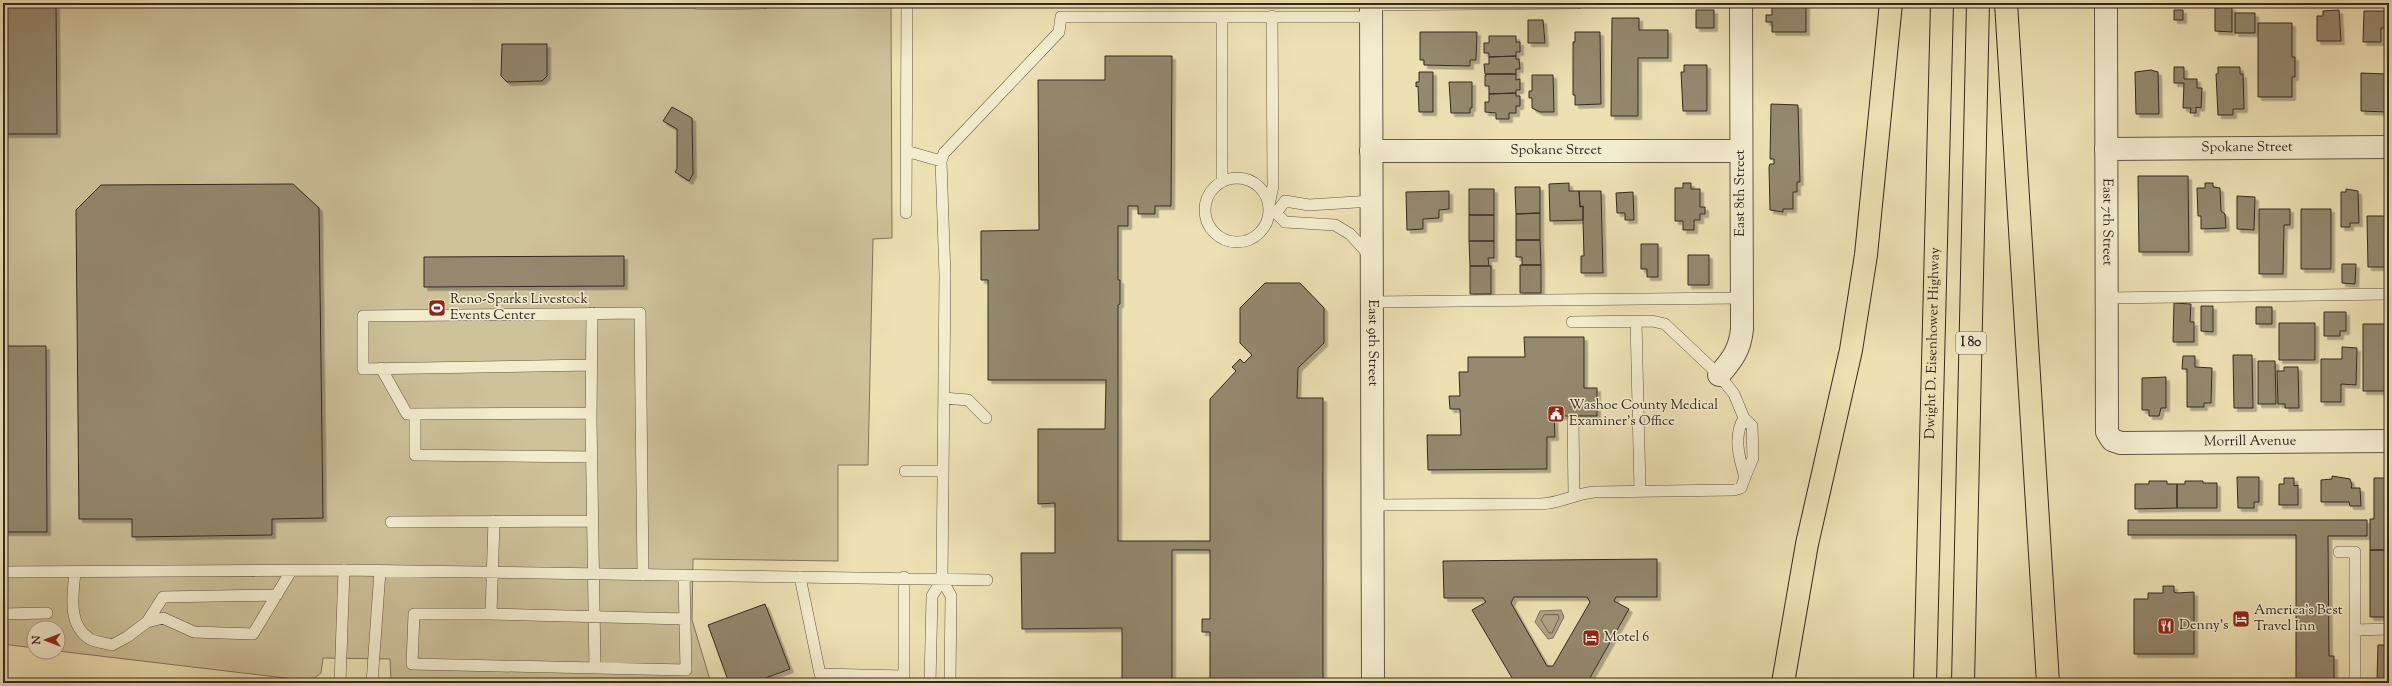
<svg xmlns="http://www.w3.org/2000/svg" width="2392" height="686" font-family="'Sorts Mill Goudy',serif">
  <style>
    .green { fill: #cec29b; stroke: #81755e }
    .water { fill: #aea282; stroke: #7d715c }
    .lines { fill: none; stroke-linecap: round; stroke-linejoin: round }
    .shore { stroke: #716552; stroke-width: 1 }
    .building { fill: #94886e; stroke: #342822; fill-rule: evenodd; filter: url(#shadow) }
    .service-casing { stroke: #625646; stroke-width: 12 }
    .minor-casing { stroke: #625646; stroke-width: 24 }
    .tertiary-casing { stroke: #625646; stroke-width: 24 }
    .motorway-casing { stroke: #342822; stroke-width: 24 }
    .service { stroke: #f3ecce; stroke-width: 11 }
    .minor { stroke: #f3ecce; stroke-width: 22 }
    .tertiary { stroke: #f3ecce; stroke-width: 22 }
    .motorway { stroke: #ede1b4; stroke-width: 22 }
    .labels { text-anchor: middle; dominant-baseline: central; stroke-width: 3; stroke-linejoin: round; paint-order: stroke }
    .shield { fill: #f3ecce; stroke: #6d6356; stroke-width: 1 }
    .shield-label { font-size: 13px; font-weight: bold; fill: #342822 }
    .street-label { font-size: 14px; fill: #342822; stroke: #f3ecce }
    .poi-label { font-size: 14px; fill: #342822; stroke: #f3ecce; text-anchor: start }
  </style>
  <defs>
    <filter id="shadow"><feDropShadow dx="3.5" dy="3.5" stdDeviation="0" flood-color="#0004"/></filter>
  </defs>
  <rect width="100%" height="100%" fill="#ede1b4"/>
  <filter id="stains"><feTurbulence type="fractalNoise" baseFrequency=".005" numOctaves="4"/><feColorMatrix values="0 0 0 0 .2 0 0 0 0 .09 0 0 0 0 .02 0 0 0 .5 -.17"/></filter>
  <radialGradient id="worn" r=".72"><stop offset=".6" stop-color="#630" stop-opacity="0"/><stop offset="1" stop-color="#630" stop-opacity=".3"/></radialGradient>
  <!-- green -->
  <path class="green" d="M3,3H891L892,238L873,239L868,465H838V561L693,559L692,620L711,683H393L391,681L390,659L323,658L321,673L312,680H302L58,651V628H34V648L3,644Z"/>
  <!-- water -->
  <path class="water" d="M1561,610L1564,617L1553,638L1548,639L1535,622L1540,611Z"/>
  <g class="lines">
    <!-- shore -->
    <path class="shore" d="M1558,615L1559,618L1552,633H1549L1541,620L1544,615Z"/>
  </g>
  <!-- building -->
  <path class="building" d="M3,3H56L57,134H3Z
    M1772,3H1806V32H1772V22H1766V15H1772Z
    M2232,7V32L2215,31V8Z
    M1696,10H1714V28H1696Z
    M2174,10H2183V20H2174Z
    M2339,10L2341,41H2317V16H2323V11Z
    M2364,11H2385V28H2381V42H2363Z
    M2235,13H2255V33H2235Z
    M1612,18H1639V30H1668V58H1638V116H1611Z
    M1528,20H1543L1545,43H1528Z
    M2258,23H2292V57H2295V77H2292V97H2258Z
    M1420,32H1477L1476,60H1470V66L1424,65V60H1420Z
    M1575,32H1600L1601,104L1575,105V95H1573V42H1575Z
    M1489,36H1516V42H1520V52H1516V56L1489,57V53H1484V43H1489Z
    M502,44H547V76L542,81L507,82L501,76Z
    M1105,56H1172L1171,206H1155V214H1138V206H1128V226H1118V280H1120V304L1118,305V541H1210V399L1236,371L1232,367L1240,359L1244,363L1252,355L1240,343V308L1265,283H1300L1324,308V343L1298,368L1297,398H1323V683H1210V632H1202V619H1210V550H1172V683H1122V628L1022,629L1021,553H1055V503L1038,504V429H1105L1106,380H988V280H981V231L1039,230L1038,80H1105Z
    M1516,56V59H1519L1520,69H1516V74H1485L1484,64H1489V57Z
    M1684,65H1707V111H1683L1681,72H1684Z
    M2174,67H2184V79H2197V88H2202L2201,108L2196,107V113H2190L2191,108H2183L2184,83H2174Z
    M2218,67H2240V74H2243L2244,109H2233V115H2218L2216,74H2218Z
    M2151,70L2158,72L2159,114H2136L2135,72Z
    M1419,72H1433V112H1419L1418,86L1416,87V82H1419Z
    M2361,73L2387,74V112L2361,111Z
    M1489,74H1516V80L1520,79V90H1516V93L1489,94V86H1485V75Z
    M1532,75H1553L1554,112H1540L1532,108V98H1529V91H1532Z
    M1449,82H1472V108H1470V113H1451Z
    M1516,93V96H1520V106H1516V113H1509V119H1496V113L1485,112V102H1489V94Z
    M1771,104L1798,105L1800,182H1797V192H1793V209H1783V212L1770,210L1769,167L1770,164H1774V159H1770Z
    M672,107L692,118L693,174L689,181L675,172L677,169V129L663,121Z
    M2138,176H2188L2189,252H2139Z
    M1569,183V191H1579L1580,207L1583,206V220L1550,221L1549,184Z
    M1683,183H1691V189H1700V207H1705V214H1700V220H1694V230H1683V221H1675V188H1683Z
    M2205,183H2213V187L2220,188L2221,211L2225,214L2226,228L2201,229V216H2198L2197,188H2205Z
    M293,184L319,208L323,518L272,519V535L132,537V519H79L76,210L101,185Z
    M1515,187H1540V213L1516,214Z
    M1469,189H1494V215H1469Z
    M2346,189L2358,191L2359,223H2350V227H2341V192H2346Z
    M1449,191V209L1439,210V218L1423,219V229L1407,230L1406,192Z
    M1579,191H1601L1603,273H1581V256H1584L1583,220V206L1580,207Z
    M1633,192L1634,220H1625V213H1617L1616,193Z
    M2237,196L2255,197L2254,230L2237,229Z
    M2259,209H2290V225H2284L2283,274H2259Z
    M2301,209H2331V269H2301Z
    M1540,213V240H1516V214Z
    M1469,215H1494V241H1469Z
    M2367,216H2389V267H2368Z
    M1516,240H1540L1541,265H1522V257H1516Z
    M1469,241H1494V258H1488L1489,266H1470Z
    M1641,244H1658V277H1647V269H1641Z
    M1688,255H1709V285H1688Z
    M624,256V286L424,287V257Z
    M2342,264H2356L2355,284L2342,283Z
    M1520,265H1541V293H1520Z
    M1470,266H1491V294H1470Z
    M2174,303L2191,304L2190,322H2194V342H2173Z
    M2201,306H2213V332L2201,331Z
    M2256,307H2272V324H2256Z
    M2324,312H2346V331H2340V336H2324Z
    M2279,323H2315V360H2279Z
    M2363,324H2389V391H2363Z
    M1524,337H1584V388H1597V416H1554L1555,437H1547V469L1428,470L1427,435H1461L1460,409H1450L1449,396H1460L1459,372H1468V357H1525Z
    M3,346H46L47,532H3Z
    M2342,347L2357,348L2356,385L2341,384V402H2321V359H2342Z
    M2233,355H2252L2253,408H2234Z
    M2183,356H2195V367L2212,368L2211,403H2204V407H2187V369H2182Z
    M2258,361H2275L2276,404H2258Z
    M2284,367H2298L2299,408H2285V404H2278L2277,371H2284Z
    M2166,377V408H2161L2159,416H2149V410H2142V378Z
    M2332,476L2350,479L2352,485L2351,488H2360L2361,506H2350L2349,502H2321V480L2332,479Z
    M2237,477H2259V502H2254V508H2238Z
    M2284,478H2294V486L2298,485V505H2279V484H2284Z
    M2374,478H2389V550H2370V519H2374Z
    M2149,481H2167V484H2177V508L2135,509V484H2149Z
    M2185,481H2203V483H2217V508H2177V484H2185Z
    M2128,520H2367V536H2328L2329,656H2334V683H2296V535H2128Z
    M2370,550H2389V617H2370Z
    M1657,559V597H1616L1614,601L1629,609L1587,683H1515L1472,610L1486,602L1483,598H1444L1443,561ZM1514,597H1587L1590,602L1553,666H1547L1511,603Z
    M2163,586H2174V592L2177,593L2194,592V654H2134V599H2148V593H2163Z
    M765,604L790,669L752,683H729L708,625Z
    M2378,645H2389V680H2377Z"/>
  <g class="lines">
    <!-- service casing -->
    <g class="service-casing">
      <path id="service" d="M698,4L764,3
        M1371,5L1578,3
        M1222,17V182
        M906,151L941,161L944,153L1059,32L1061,17H1371
        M941,161L945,276L942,580L951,596L950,683
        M1205 210a32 32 0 1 1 64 0a32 32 0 1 1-64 0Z
        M1269,205L1273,186L1272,16
        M906,213L907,3
        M1269,213H1276L1285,222L1335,225L1350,234L1370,256
        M1276,213L1285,201L1309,205L1372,201
        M2105,298L2389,294
        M1372,302L1741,298
        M592,313L591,420L595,668
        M1636,321L1640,491
        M1572,322L1652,321L1665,324L1719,375L1734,394L1744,418L1752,426L1753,458L1745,477C1739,458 1733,436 1744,418
        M591,365L363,369V316L640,313L643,575
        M381,368L407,414L591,413
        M944,398L968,400L986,418
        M415,414V455L592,457
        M1573,420L1574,495
        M905,471H943
        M1372,505L1541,504C1560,503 1575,494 1594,492L1734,490L1741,488L1745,477
        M494,521L491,614H414L412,664L686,670L684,575
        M391,522L592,521
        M2339,552H2355V683
        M3,572L344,570L987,580
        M75,572C73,594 67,625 90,639C96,642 105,643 112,645L127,637L147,622L163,618L194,632L253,634L291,571
        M800,577L820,674L904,676V577
        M3,614L47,613
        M491,614L685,619
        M147,622L163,597L277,595
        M2355,630L2389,629
        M340,683L344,570
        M372,683L380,571
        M930,683L932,596L942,580"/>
    </g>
    <!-- minor casing -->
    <g class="minor-casing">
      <g id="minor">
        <path id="s1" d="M2106,3L2107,432L2112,440L2121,443L2389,441"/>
        <path id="s2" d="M2106,149L2389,147"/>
        <path id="s3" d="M1371,151H1741"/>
        <path d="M1719,375C1732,360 1740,350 1742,329L1741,3"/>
      </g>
    </g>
    <!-- tertiary casing -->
    <g class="tertiary-casing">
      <g id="tertiary">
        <path id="s4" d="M1371,3L1373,683"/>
      </g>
    </g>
    <!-- motorway casing -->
    <g class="motorway-casing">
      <g id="motorway">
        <path d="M2006,3L2048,683"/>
        <path d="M1783,683L1807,544L1851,350L1866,255L1891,3"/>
        <path id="s5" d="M1925,683L1942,3"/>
        <path d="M1963,683L1978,3"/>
      </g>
    </g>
    <!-- service -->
    <use href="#service" class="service"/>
    <!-- minor -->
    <use href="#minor" class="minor"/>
    <!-- tertiary -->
    <use href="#tertiary" class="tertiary"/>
    <!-- motorway -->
    <use href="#motorway" class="motorway"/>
  </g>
  <!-- icons -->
  <defs>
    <g id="stadium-square" transform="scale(0.9)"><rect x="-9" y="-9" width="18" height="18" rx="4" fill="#8f2418" stroke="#f3ecce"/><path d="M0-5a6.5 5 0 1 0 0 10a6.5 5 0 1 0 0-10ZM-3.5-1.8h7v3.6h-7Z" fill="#fff"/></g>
    <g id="civic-square" transform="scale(0.9)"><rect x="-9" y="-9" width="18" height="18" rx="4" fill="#8f2418" stroke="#f3ecce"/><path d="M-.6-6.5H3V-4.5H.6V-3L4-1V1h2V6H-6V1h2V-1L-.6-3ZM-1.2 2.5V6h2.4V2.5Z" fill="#fff"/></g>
    <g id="hotel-square" transform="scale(0.9)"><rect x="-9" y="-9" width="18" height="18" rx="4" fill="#8f2418" stroke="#f3ecce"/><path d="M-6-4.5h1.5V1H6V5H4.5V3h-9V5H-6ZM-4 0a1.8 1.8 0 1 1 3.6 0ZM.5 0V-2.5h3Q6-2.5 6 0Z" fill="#fff"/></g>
    <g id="restaurant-square" transform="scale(0.9)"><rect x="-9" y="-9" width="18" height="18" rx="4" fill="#8f2418" stroke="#f3ecce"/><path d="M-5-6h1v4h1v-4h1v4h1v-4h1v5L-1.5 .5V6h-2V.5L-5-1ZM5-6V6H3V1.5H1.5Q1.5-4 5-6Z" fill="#fff"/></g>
  </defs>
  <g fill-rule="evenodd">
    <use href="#stadium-square" x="437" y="308"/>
    <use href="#civic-square" x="1556" y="414"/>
    <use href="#hotel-square" x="2241" y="619"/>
    <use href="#restaurant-square" x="2166" y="626"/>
    <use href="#hotel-square" x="1591" y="638"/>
  </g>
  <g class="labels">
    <!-- shield labels -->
    <rect class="shield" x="1956" y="332" width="30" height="22" rx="3"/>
    <g class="shield-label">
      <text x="1971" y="343">I 80</text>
    </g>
    <!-- street labels -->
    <g class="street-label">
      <text stroke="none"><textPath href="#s2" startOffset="141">Spokane Street</textPath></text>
      <text stroke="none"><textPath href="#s3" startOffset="185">Spokane Street</textPath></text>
      <text transform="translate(1741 193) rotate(-90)">East 8th Street</text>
      <text stroke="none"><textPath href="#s1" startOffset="219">East 7th Street</textPath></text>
      <text stroke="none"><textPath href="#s4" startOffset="340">East 9th Street</textPath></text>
      <text stroke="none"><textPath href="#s5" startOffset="340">Dwight D. Eisenhower Highway</textPath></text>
      <text stroke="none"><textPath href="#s1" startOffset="577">Morrill Avenue</textPath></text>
    </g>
    <!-- poi labels -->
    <g class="poi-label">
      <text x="450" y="300">Reno-Sparks Livestock<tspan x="450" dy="16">Events Center</tspan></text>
      <text x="1569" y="406">Washoe County Medical<tspan x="1569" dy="16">Examiner’s Office</tspan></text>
      <text x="2254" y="611">America's Best<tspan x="2254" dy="16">Travel Inn</tspan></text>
      <text x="2179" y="626">Denny's</text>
      <text x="1604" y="638">Motel 6</text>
    </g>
  </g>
  <!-- margin -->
  <rect width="2392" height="686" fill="none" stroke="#ede1b4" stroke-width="16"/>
  <rect x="4" y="4" width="2384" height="678" fill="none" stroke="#342822" stroke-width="2"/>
  <rect x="8" y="8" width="2376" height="670" fill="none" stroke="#342822"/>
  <!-- north arrow -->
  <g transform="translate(46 640) rotate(270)"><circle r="19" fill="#f3ecce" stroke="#a79e89"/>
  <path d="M0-3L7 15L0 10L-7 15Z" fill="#8f2418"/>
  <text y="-6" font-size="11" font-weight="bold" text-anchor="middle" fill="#342822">N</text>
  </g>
  <rect width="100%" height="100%" filter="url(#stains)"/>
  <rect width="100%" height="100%" fill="url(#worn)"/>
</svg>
